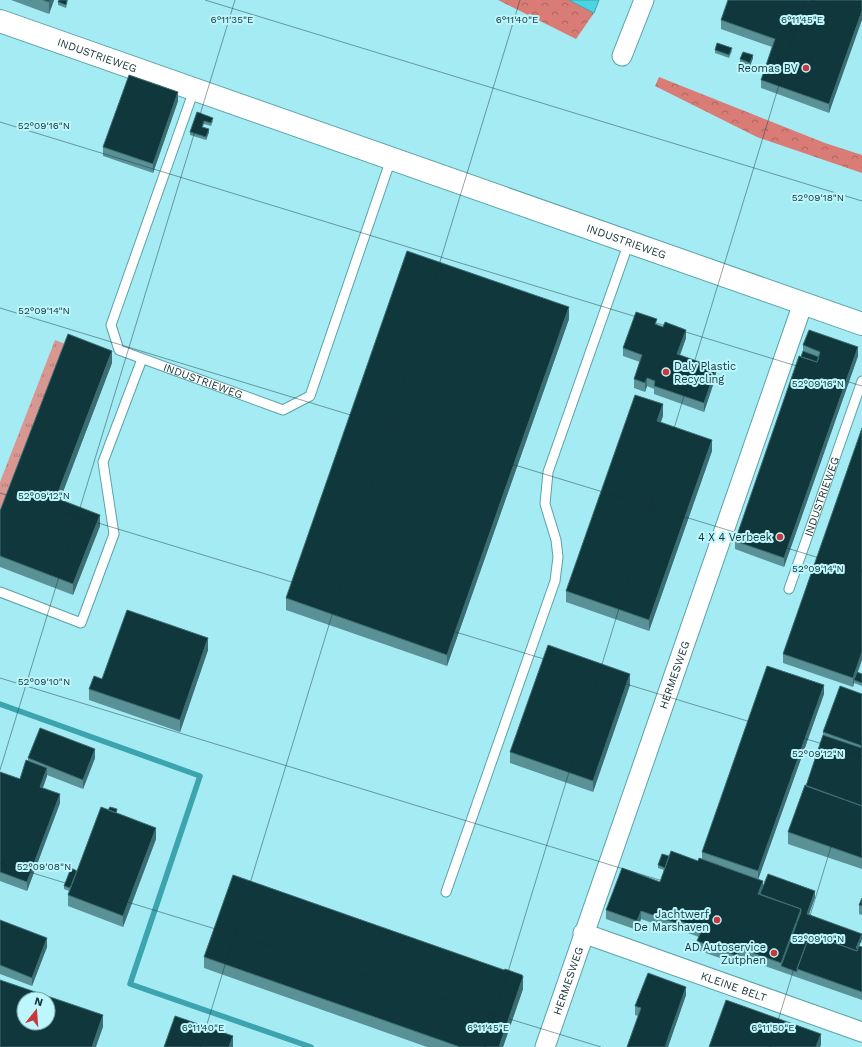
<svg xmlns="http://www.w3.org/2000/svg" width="862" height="1047" font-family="'Work Sans',sans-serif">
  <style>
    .grass { fill: url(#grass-tufts) }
    .forest { fill: url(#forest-crowns) }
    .water { fill: #4dd4e2; stroke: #3ca4af }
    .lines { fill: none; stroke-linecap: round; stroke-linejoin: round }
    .stream { stroke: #3ca4af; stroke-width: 5.5 }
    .service-casing { stroke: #5ba2a9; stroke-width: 11 }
    .minor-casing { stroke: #5ba2a9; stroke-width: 21 }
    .tertiary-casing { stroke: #5ba2a9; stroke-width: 24 }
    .service { stroke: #fff; stroke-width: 9 }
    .minor { stroke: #fff; stroke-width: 19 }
    .tertiary { stroke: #fff; stroke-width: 22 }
    .wall { fill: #5a9197 }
    .shaded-wall { fill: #3c6d72 }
    .building { fill: #10373b; stroke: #3c6d72; fill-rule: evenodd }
    .ticks { fill: none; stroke: #163437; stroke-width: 1; stroke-opacity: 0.45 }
    .poi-dot { fill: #c7383b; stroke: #bdf6fc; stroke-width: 1.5 }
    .labels { text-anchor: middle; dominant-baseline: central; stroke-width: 4; stroke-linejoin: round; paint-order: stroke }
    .street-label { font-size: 11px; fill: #163437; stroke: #bdf6fc }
    .poi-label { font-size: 11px; fill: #163437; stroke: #bdf6fc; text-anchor: end }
    .ticks-label { font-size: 10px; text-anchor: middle; fill: #163437; stroke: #bdf6fc; stroke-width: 4; stroke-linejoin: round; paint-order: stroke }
  </style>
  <defs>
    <pattern id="grass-tufts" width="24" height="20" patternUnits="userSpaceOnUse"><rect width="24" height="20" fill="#d99791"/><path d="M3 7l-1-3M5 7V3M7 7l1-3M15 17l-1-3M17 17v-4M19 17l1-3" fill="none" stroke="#af7c77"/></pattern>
    <pattern id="forest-crowns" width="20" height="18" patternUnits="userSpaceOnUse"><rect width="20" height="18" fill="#d97c76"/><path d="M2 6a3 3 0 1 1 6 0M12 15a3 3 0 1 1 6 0" fill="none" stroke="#af6662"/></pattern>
  </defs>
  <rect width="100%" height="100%" fill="#a4ebf3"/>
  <!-- grass -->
  <path class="grass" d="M55,340L68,345L0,522V482Z"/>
  <!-- forest -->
  <path class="forest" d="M498,0H569L594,13L576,39Z
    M659,77L825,143L862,155V173L757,137L655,86Z"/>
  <!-- water -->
  <path class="water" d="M569,0H599L594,13Z"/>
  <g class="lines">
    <!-- stream -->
    <path class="stream" d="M0,704L200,776L130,984L311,1047"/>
    <!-- service casing -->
    <g class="service-casing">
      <g id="service">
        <path id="s1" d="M194,90L111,325L119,350L283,410L310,396L391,159"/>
        <path id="s2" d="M789,589L862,381"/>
        <path d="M0,592L81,623L114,534L103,462L142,359"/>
        <path d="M446,892L555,581L558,557L556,540L545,504L548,472L629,242"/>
      </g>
    </g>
    <!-- minor casing -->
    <g class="minor-casing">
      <g id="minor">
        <path d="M622,56L644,0"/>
        <path id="s3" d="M583,933L862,1032"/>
        <path id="s4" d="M545,1047L803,303"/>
      </g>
    </g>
    <!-- tertiary casing -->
    <g class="tertiary-casing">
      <g id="tertiary">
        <path id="s5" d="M0,21L862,324"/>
      </g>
    </g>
    <!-- service -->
    <use href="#service" class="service"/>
    <!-- minor -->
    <use href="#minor" class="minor"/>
    <!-- tertiary -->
    <use href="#tertiary" class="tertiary"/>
  </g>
  <!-- wall -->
  <path class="wall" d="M11,0H54L49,14Z
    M68,0L66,8L58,5V2Z
    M862,0L829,113L761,88V80L772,47L721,29V20Z
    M715,50L732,51L729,58L715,53Z
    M753,58L750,66L740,62V59Z
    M178,101L153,173L103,156V147Z
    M197,112L213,121L211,126L204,124L203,127L209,132L206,140L190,135V132Z
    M569,319L447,666L286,610V598Z
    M657,325L686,338L680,355L716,376L704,412L654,394V389L647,386L645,392L634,388V379L640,362L623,356V348Z
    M803,345L858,356L784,567L735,549V541L803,351Z
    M112,363L60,500L100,526L73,595L0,567V511Z
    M663,416L661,422L712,451L649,631L566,602V591Z
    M208,650L180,732L89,700V689L102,679Z
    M783,654L862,674V686L854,683L853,687L783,663Z
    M630,685L593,792L510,763V752Z
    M824,694L758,879L763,887L815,897L809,914L862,939L859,946L862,947V1000L739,957L737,964L697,950V941L699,937L677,929L676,931L641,919L637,930L606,919V910L660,882L664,870L658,868V865L669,856L698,861L702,859V852Z
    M862,694V869L788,844V832L806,786L823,735V732Z
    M28,758H95L83,789L47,775V776L43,788L60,803L27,891L0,881V772L20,779L28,761Z
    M108,810L117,812V813L156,839L123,927L68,906V895L69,891L64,889V886L77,871Z
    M862,898V915L859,914V905Z
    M0,920L47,947L32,986L0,974Z
    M204,957L523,989L503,1047H427L204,968Z
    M686,995L668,1047H627L638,1016L635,1015V1006Z"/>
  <!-- shaded-wall -->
  <path class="shaded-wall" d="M50,0H54L49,14V2Z
    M862,11V20L829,113V104Z
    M753,55V58L750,66V63Z
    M178,92V101L153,173V164Z
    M209,129V132L206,140V137Z
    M569,307V319L447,666V655Z
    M686,330V338L677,363V354Z
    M858,347V356L784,567V558Z
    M112,351V363L56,510V498Z
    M716,368V376L704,412V403Z
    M647,378V386L645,392V383Z
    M663,404V416L657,432V421Z
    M712,440V451L649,631V620Z
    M100,515V526L73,595V584Z
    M208,638V650L180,732V720Z
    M862,652V660L855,680H854V683L853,687V678Z
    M630,674V685L593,792V781Z
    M824,685V694L758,880V871Z
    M95,749V758L83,789V780Z
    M47,768V776L40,795V787Z
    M60,794V803L27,891V882Z
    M156,828V839L123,927V916Z
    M763,881V890L760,897L758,894Z
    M815,891V897L807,920V914Z
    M801,909V918L781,966V963Z
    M641,911V919L637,930V921Z
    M677,920V929L676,931V923Z
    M862,934V939L856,954V948Z
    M47,938V947L32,986V978Z
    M739,948V957L737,964V956Z
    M523,977V989L503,1047H499Z
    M686,987V995L668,1047H665Z
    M103,1015V1027L96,1047H92Z
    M821,1034V1045L820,1047H816Z
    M233,1036V1047H229Z"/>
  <!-- building -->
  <path class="building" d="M43,0H50L49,2Z
    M59,0H67L66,5L58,2Z
    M728,0H862V11L829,104L761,80L775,39L721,20Z
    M717,43L732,48L729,55L715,50Z
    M743,52L753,55L750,63L740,59Z
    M129,75L178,92L153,164L103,147Z
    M197,112L213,118L211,123L204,121L202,127L209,129L206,137L190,132Z
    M407,251L569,307L447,655L286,598Z
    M636,312L657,319L655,324L663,327L665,322L686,330L677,354L716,368L704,403L654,386L655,381L647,378L645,383L634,379L642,355L623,348Z
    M809,330L858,347L784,558L735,541L799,356L817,362L820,352L803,345Z
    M68,334L112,351L56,498L100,515L73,584L0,556V511Z
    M803,351L819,357L817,362L801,357Z
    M635,395L663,404L657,421L712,440L649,620L566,591Z
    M862,428V652L853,678L783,654Z
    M127,610L208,638L180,720L89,689L94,676L102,679Z
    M548,645L630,674L593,781L510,752Z
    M767,666L824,685L758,871L702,852Z
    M857,672L862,674V683L854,680Z
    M840,686L862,694V746L823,732Z
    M40,728L95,749L83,780L28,758Z
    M823,735L862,748V806L806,786Z
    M26,760L47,768L40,787L60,794L27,882L0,872V772L20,779Z
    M805,785L862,806V858L788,832Z
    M101,807L156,828L123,916L68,895Z
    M110,807L117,809L116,813L108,810Z
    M671,851L698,861L699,858L763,881L758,894L801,909L781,963L739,948L737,956L697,941L702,929L677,920L676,923L641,911L637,921L606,910L622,868L660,882Z
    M662,854L669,856L665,868L658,865Z
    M71,868L77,871L70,888L64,886Z
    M768,874L815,891L807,914L862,934L856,948L858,949L857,951L810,934L797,969V972L781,966L801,912V909L760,894Z
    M233,875L504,970L505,969L522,975L523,977L499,1047H460L204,957Z
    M862,898V906L859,905Z
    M0,920L47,938L32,978L0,965Z
    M810,934L857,951L859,946L862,947V992L797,969Z
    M648,973L686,987L665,1047H627L641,1008L635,1006Z
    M0,980L103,1015L92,1047H0ZM24,999H48V1023H24Z
    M726,1000L821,1034L816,1047H709Z
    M175,1016L233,1036L229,1047H164Z"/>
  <!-- ticks -->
  <path class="ticks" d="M205,0L862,201M811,0L862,16M0,122L862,386M0,308L862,571M0,493L862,756M0,678L862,942M0,770L235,0M0,863L601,1047M200,1047L520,0M485,1047L805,0M770,1047L862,745"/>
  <!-- markers -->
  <g class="poi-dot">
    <circle cx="806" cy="68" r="4"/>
    <circle cx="666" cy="372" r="4"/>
    <circle cx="780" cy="537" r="4"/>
    <circle cx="717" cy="920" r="4"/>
    <circle cx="774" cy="953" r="4"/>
  </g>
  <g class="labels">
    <!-- street labels -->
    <g class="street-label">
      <text stroke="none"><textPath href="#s5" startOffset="103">INDUSTRIEWEG</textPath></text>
      <text stroke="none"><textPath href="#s5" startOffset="664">INDUSTRIEWEG</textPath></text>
      <text stroke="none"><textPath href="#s1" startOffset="365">INDUSTRIEWEG</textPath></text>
      <text stroke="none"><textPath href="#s2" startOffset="98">INDUSTRIEWEG</textPath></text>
      <text stroke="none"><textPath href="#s4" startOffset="394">HERMESWEG</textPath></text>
      <text stroke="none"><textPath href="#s4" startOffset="70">HERMESWEG</textPath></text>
      <text stroke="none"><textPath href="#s3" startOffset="160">KLEINE BELT</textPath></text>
    </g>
    <!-- poi labels -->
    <g class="poi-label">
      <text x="798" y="68">Reomas BV</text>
      <text x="674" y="366" text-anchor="start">Daly Plastic<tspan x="674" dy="13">Recycling</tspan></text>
      <text x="772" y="537">4 X 4 Verbeek</text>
      <text x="709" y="914">Jachtwerf<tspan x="709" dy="13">De Marshaven</tspan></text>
      <text x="766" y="947">AD Autoservice<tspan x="766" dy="13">Zutphen</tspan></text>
    </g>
  </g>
  <g class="ticks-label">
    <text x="232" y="23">6°11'35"E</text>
    <text x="517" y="23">6°11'40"E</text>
    <text x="802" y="23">6°11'45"E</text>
    <text x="44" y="129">52°09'16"N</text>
    <text x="818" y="201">52°09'18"N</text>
    <text x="44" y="314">52°09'14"N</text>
    <text x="818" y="387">52°09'16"N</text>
    <text x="44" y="499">52°09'12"N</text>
    <text x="818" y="572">52°09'14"N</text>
    <text x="44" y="685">52°09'10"N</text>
    <text x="818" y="757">52°09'12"N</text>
    <text x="44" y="870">52°09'08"N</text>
    <text x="818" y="942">52°09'10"N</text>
    <text x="203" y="1031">6°11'40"E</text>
    <text x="488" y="1031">6°11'45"E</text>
    <text x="773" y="1031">6°11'50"E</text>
  </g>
  <!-- north arrow -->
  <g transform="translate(36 1011) rotate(17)"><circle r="19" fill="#bdf6fc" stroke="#7aa8ad"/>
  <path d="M0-3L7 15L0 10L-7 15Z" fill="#c7383b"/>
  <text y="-6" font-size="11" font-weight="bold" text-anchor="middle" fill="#163437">N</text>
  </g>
</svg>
